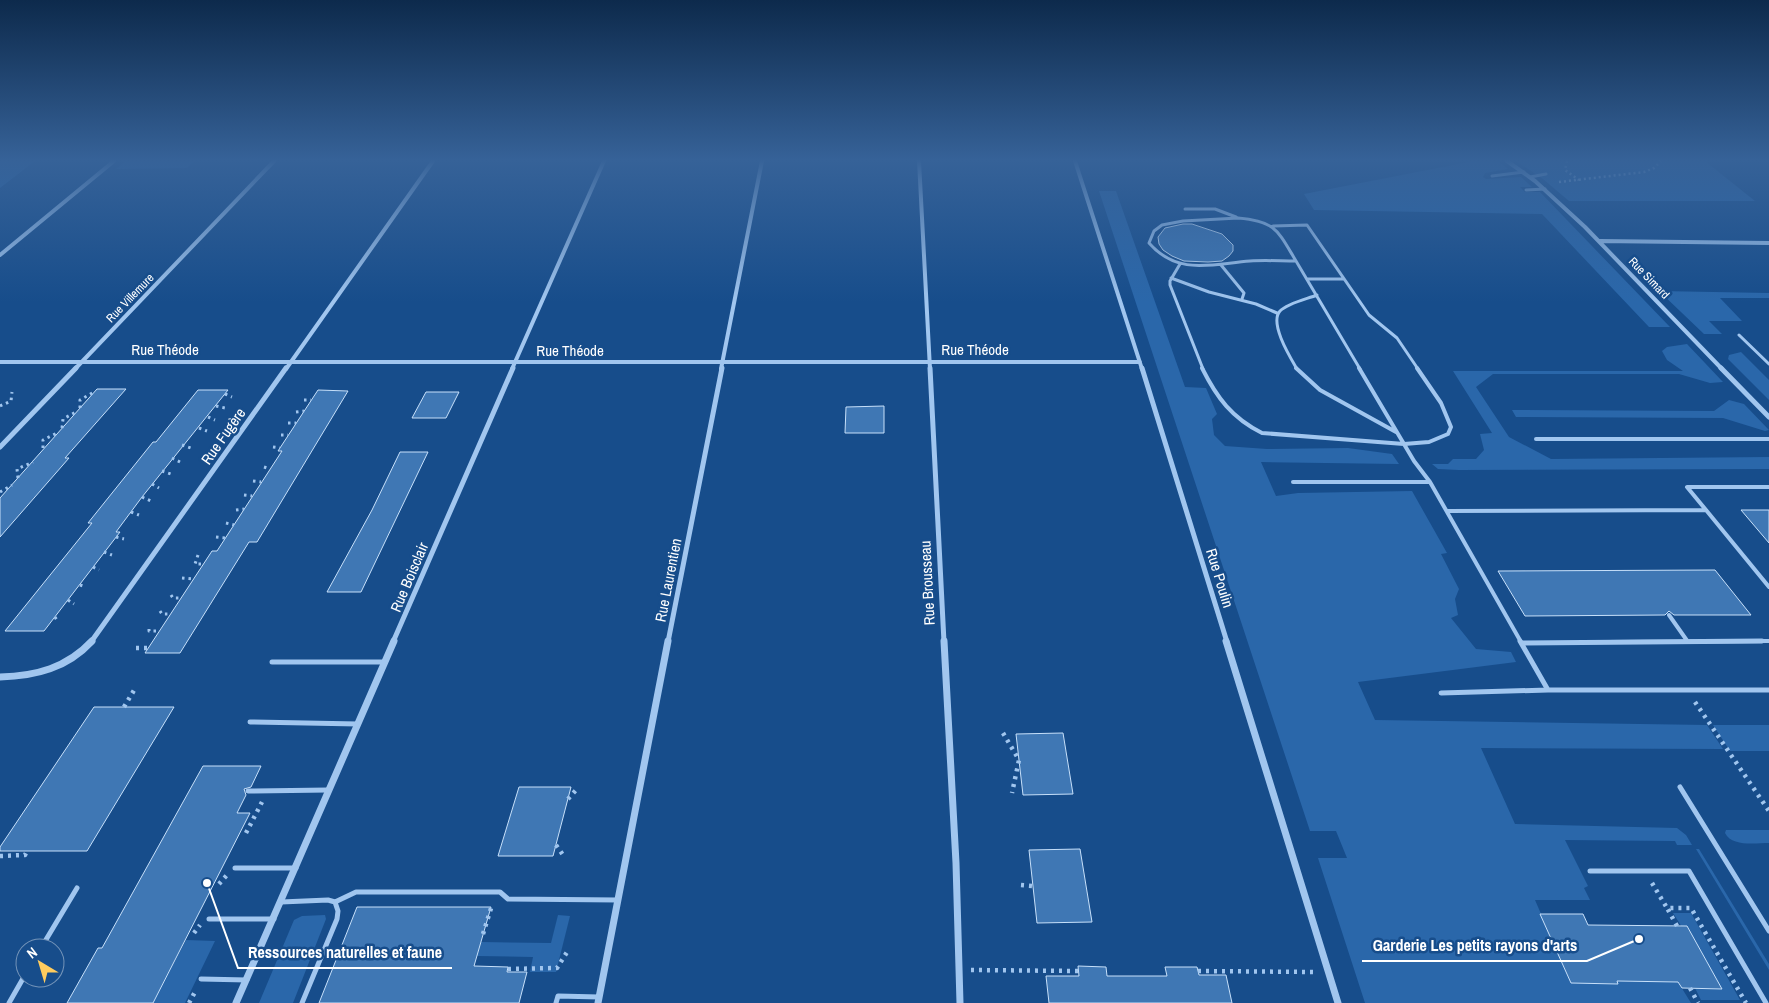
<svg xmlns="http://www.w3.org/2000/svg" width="1769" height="1003" font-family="'Archivo Narrow',sans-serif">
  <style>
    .green { fill: #2a67aa }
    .building { fill: #3f77b4; stroke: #c7e0fa }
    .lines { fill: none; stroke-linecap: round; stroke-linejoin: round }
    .path-far2 { stroke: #a1c6ef; stroke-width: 2.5; stroke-dasharray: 2 3; stroke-linecap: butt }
    .path-far1 { stroke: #a1c6ef; stroke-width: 3; stroke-dasharray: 2.5 4; stroke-linecap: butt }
    .path { stroke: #a1c6ef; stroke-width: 4.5; stroke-dasharray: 3 5; stroke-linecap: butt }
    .lane-far2 { stroke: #a1c6ef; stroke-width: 3 }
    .lane-far1 { stroke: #a1c6ef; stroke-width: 4 }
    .lane { stroke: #a1c6ef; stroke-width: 5 }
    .street-far2 { stroke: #a1c6ef; stroke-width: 4 }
    .street-far1 { stroke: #a1c6ef; stroke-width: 5 }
    .street { stroke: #a1c6ef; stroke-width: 7 }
    .labels { text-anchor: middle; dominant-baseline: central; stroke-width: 5; stroke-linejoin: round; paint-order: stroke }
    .far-street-label { font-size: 12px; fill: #fff; stroke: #174d8b }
    .street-label { font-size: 15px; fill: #fff; stroke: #174d8b }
    .leader { fill: none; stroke: #fff; stroke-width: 2 }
    .callout-dot { fill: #fff; stroke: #174d8b; stroke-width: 2 }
    .callout-label { font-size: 16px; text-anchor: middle; font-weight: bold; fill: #fff; stroke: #174d8b; stroke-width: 5; stroke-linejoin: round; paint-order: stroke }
  </style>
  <rect width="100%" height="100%" fill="#174d8b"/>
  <!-- green -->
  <path class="green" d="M0,161H35L0,188Z
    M125,161H194L187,168L116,169Z
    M1474,161H1498L1508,169L1485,173L1483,177L1486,179L1521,177L1532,187H1520L1525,192H1540L1670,327H1649L1542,214L1314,210L1304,194Z
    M1516,161H1705L1755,201H1569L1543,179Z
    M1099,191H1116L1185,387L1206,388L1217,414L1212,419L1214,435L1225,446L1267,449L1348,448L1392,454L1399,464L1261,462L1276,496L1298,493L1412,491L1447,553L1441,554L1459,589L1455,599L1458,615L1451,618L1476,649L1511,652L1516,662L1358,682L1375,720L1707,725L1723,749L1481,748L1515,824L1677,828L1686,835L1692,845H1677L1675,841L1565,840L1588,886L1584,888L1590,900H1535L1571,983L1618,984L1617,981L1678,982L1691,1003H1365L1318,858H1347L1336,831H1310Z
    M1659,291L1769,293V298H1720L1742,321H1709L1722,334H1704Z
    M1687,344L1723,382L1710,383L1679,374H1493L1476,387L1509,437L1551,459L1769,457V469L1459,470L1438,469L1432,464H1448L1453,459H1476L1484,450L1480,434L1492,433L1453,371H1683L1667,360L1662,351L1667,347Z
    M1741,352L1769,380V400L1728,359L1729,355Z
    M1729,400L1744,404L1769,430L1765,431L1723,418L1516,417L1512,410L1714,411Z
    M1713,725H1769V751H1730Z
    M1726,830H1769V843C1755,843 1732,847 1725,833Z
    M1696,849H1699L1769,964V970Z
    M1673,913H1691L1740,1000H1701L1695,988L1721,989Z
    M325,915L326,919L293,1003H259L294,920L302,916Z
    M558,915L570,916L556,972H530L533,957L477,956L481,942L551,943Z
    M186,940L215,941L185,1003H153Z"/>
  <!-- building -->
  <path class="building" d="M1183,224H1192L1222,234L1233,245V251L1229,256L1222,261L1208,262L1184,261L1172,256L1163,250L1159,244L1158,237L1165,228Z
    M97,389H126L65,458H69L0,537V498Z
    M198,390H228L142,497L116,532H120L44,631H5L92,523H88L153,442H156Z
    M318,390L348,391L257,542H249L180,653H145L212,551H217L282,451H278Z
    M426,392H459L446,418H412Z
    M884,406V433H845L846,407Z
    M400,452H428L361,592H327L372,510Z
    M1741,510H1769V543Z
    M1715,570L1751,615H1674L1669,611L1665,615L1525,616L1498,571Z
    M94,707H174L87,851H0V847Z
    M1063,733L1073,794L1023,795L1016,734Z
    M203,766H261L251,787L244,789L246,795L237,813H250L153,1003H67L98,948H102Z
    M519,787H571L553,856H498Z
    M1080,849L1092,922L1037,923L1029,850Z
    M357,907H491L474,966L508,967L507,972H527L519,1003H319Z
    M1540,914H1583L1588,925L1687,926L1722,989L1682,988L1678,982L1617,981L1618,984L1571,983Z
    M1078,966L1106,967L1107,976H1167L1165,967H1197L1199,975H1226L1232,1003H1049L1046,976H1079Z"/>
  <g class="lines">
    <!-- path-far2 -->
    <path class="path-far2" d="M1567,161L1565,170L1579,180
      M1559,182L1644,172L1654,168L1661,161"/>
    <!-- path-far1 -->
    <path class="path-far1" d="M225,394L232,397
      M304,400H311
      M0,406L11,401L12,392
      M216,406L225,408
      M80,408V400L94,392
      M296,412L304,411
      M208,417L215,420
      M288,423H296
      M62,428L63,419L76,412
      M199,428L207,431
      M281,435H288
      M182,445L191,448
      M273,447L280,448
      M43,448V440L57,433
      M172,458L180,462
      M264,467L270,469
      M162,471L171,474
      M18,478L17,469L33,462
      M253,481L261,482
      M152,484L159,488
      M0,492L12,485
      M244,495L252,496
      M142,497L151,501
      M236,510L244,509
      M131,512L139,515
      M226,523L234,525
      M116,537L124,539
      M216,537L225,538
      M104,552L112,555
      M198,555L195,564H203
      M93,567L99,570
      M182,578L193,579
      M80,585L86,587
      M171,595L173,598H181
      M68,600L74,604
      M160,611L162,614H170
      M55,617L58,622
      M149,629V631H159"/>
    <!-- path -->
    <path class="path" d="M136,648H148
      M1695,702L1769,811
      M124,707L136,687
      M1003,733L1019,760L1012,793
      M568,799L577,789
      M246,833L262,802
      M556,845L563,855
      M0,856L25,855L27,851
      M1652,883L1667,908
      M219,884L227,875
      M1021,885L1033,886
      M1677,926L1667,908H1691L1746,1003
      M194,933L200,925
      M483,934L492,905
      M508,969L557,968L569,949
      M971,970L1078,971
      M1198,971L1315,972
      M1690,988L1698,1003
      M189,1003L196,990"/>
    <!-- lane-far2 -->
    <path class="lane-far2" d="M1492,176L1524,172
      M1530,177L1546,174
      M1526,190L1545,189
      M1185,209H1215L1236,217
      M1238,218C1276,221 1278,231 1296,261C1281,261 1265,260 1250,261C1211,264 1178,276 1149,243L1154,231L1162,225L1183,221Z
      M1273,226L1307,225L1369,315L1397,338L1418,369
      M1296,261L1360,369
      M1180,264L1170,281V285L1203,369
      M1221,265L1244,293L1242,299
      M1171,278L1209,292L1256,304L1277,313
      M1307,279H1343
      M1739,335L1769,364
      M1297,369C1290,357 1269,323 1280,311C1288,303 1307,299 1317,295"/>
    <!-- lane-far1 -->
    <path class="lane-far1" d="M1202,368C1217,398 1232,418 1262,433L1404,444L1429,442L1448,434L1451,427L1441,403L1417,368
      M1296,368L1320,390L1396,432
      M1359,368L1414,461L1430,482L1521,642
      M1536,439H1769
      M1293,482H1430
      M1706,510L1687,487H1769
      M1447,511L1706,510L1769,587
      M1669,615L1688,642
      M1607,642L1769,641"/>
    <!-- lane -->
    <path class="lane" d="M1520,641L1548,690H1769
      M1521,643L1762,641
      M272,662H385
      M1441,693L1548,690
      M250,722L358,724
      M1680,787L1769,931
      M248,791L328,790
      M235,868H296
      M1590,871H1689L1766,1003
      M281,902L328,900L335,902L338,911L337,919L302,1003
      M335,902L356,892H500L508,899L618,900
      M209,919H274
      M41,948L77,888
      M201,979L247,980
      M9,1003L25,975
      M556,1003L558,996L599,997"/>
    <!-- street-far2 -->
    <path class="street-far2" d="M919,161L930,369
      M1075,161L1142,369
      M1507,161L1535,181L1585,227L1722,369
      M1600,241L1769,243
      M0,255L114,161
      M0,362H1140
      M75,369L274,161
      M286,369L433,161
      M512,369L604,161
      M721,369L762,161"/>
    <!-- street-far1 -->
    <path class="street-far1" d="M930,368L944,642
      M1142,368L1227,642
      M1721,368L1769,417
      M0,447L76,368
      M91,642L286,368
      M393,642L513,368
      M668,642L722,368"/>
    <!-- street -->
    <path class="street" d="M944,641L956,863L960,1003
      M1226,641L1338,1003
      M0,677C36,676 67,668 92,641
      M236,1003L394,641
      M598,1003L668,641"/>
  </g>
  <!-- sky -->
  <linearGradient id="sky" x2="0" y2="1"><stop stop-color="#0d2a4c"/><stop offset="0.53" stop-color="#366298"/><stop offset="1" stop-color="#366298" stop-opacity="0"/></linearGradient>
  <rect width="1769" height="302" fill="url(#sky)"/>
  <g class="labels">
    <!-- far-street labels -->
    <g class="far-street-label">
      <text transform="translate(1649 278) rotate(46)">Rue Simard</text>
      <text transform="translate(130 298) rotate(-46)">Rue Villemure</text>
    </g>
    <!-- street labels -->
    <g class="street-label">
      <text x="165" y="349">Rue Théode</text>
      <text x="975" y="349">Rue Théode</text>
      <text x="570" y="350">Rue Théode</text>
      <text transform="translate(223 436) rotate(-55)">Rue Fugère</text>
      <text transform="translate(409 577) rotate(-67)">Rue Boisclair</text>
      <text transform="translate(1220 578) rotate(73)">Rue Poulin</text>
      <text transform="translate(668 580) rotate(-79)">Rue Laurentien</text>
      <text transform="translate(927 583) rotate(-93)">Rue Brousseau</text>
    </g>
  </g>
  <!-- callouts -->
  <path class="leader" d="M1639 939L1587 961H1362M207 883L238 968H452"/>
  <g class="callout-dot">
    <circle cx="1639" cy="939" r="5"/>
    <circle cx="207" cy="883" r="5"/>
  </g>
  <g class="callout-label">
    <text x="1475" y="951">Garderie Les petits rayons d'arts</text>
    <text x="345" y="958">Ressources naturelles et faune</text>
  </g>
  <!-- north arrow -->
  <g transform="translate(40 963) rotate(322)"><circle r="24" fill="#174d8b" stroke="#7494b9"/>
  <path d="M0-4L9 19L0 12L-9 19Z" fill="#ffcc5e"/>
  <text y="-8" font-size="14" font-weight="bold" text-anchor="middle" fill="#ffffff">N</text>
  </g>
</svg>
